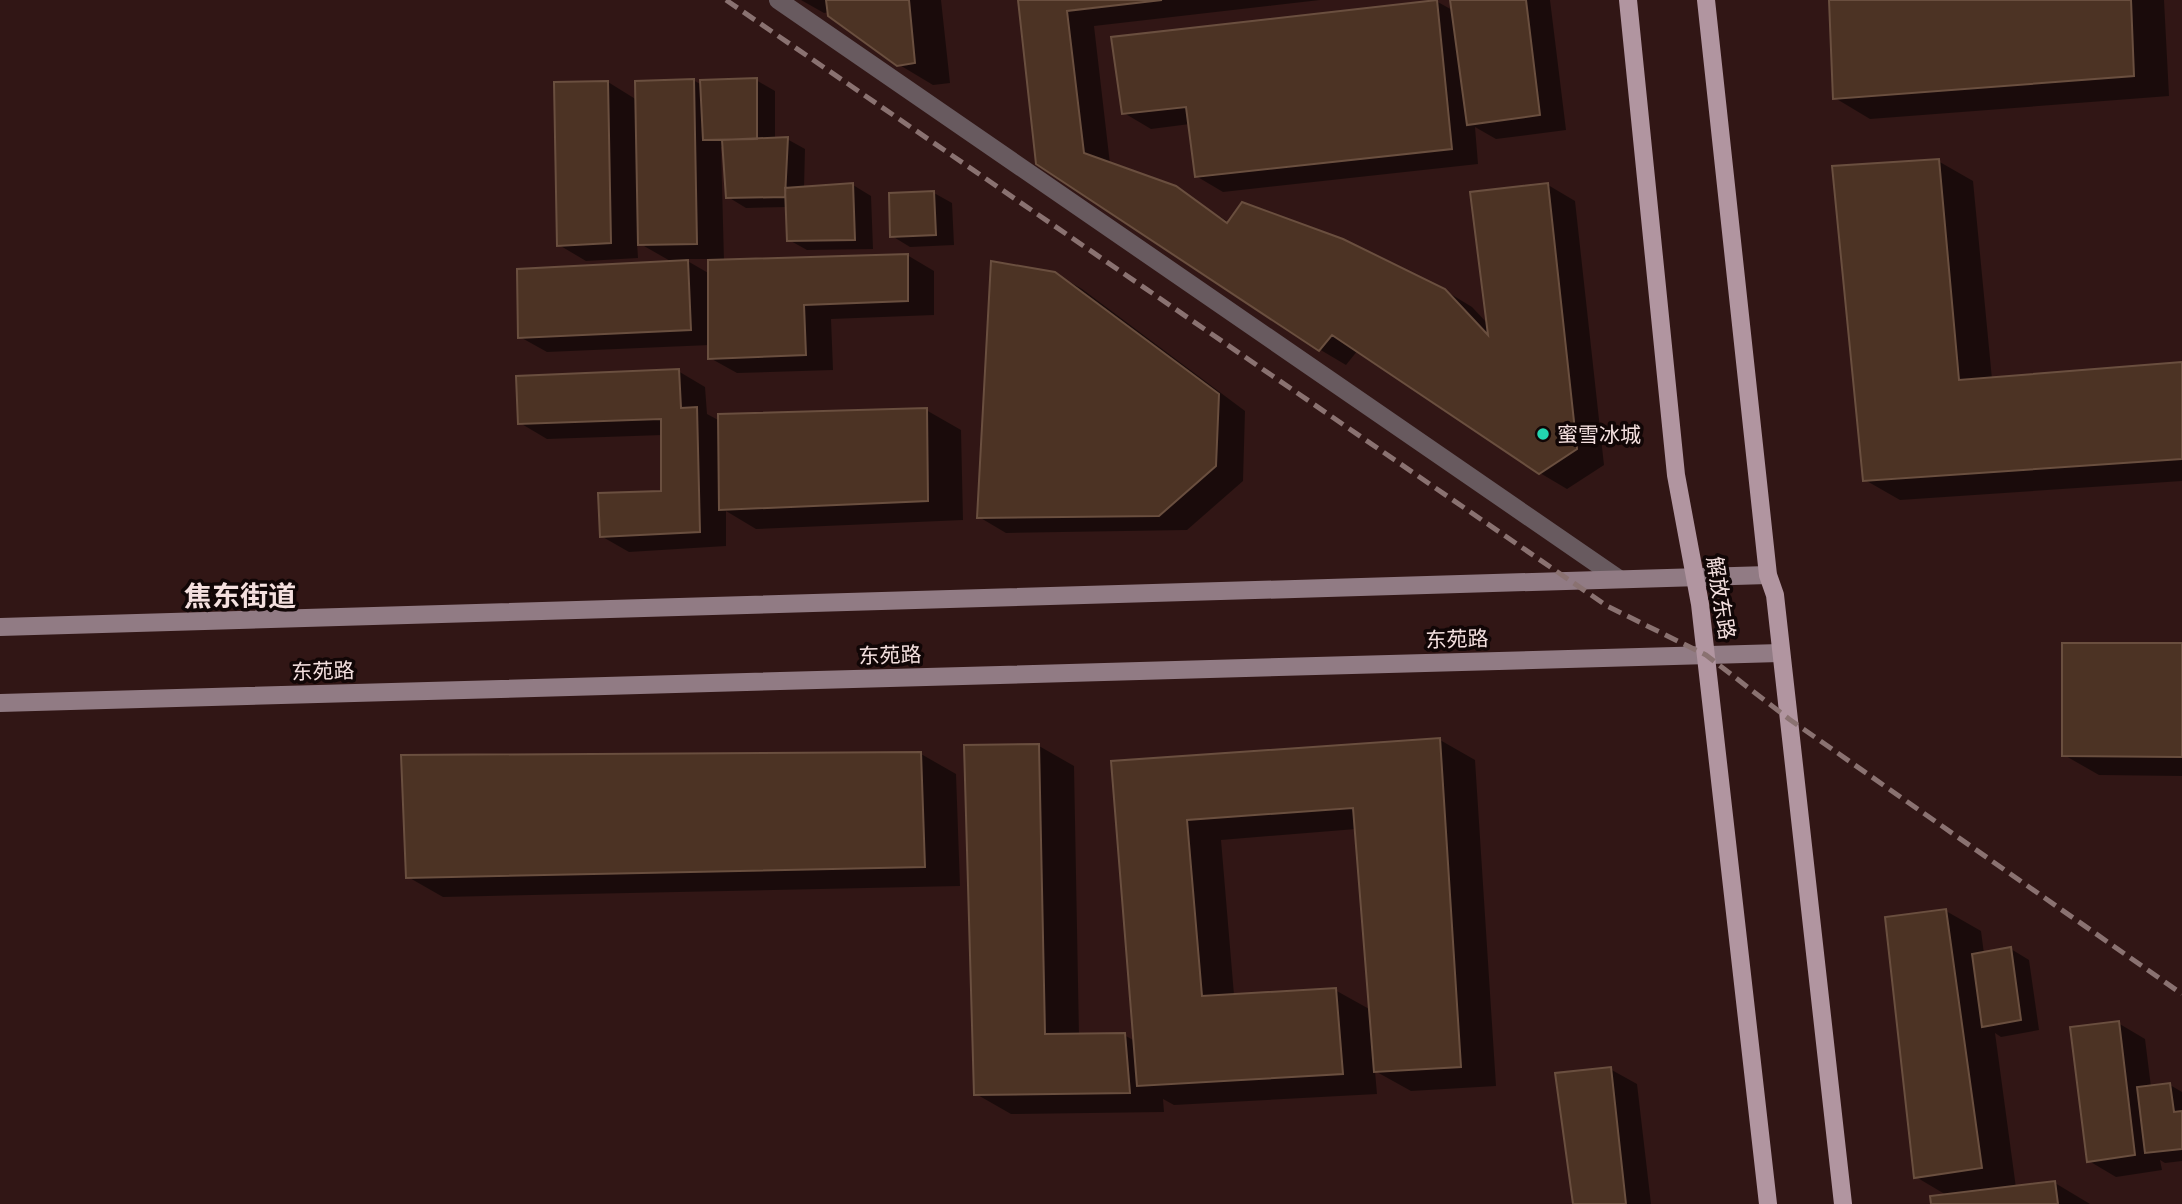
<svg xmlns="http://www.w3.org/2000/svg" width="2182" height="1204" font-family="'Space Grotesk','Noto Sans SC',sans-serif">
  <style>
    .shadow { fill: #0007; fill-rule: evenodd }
    .building { fill: #4c3324; stroke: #6a4f3f; stroke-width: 2 }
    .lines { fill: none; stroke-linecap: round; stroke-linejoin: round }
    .street { stroke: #685a5f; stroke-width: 18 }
    .secondary { stroke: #917b84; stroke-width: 18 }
    .primary { stroke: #b195a0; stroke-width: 18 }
    .rail { stroke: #8a7271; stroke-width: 5; stroke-dasharray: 14 7; stroke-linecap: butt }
    .poi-dot { fill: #23d5af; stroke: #110606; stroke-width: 2.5 }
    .labels { text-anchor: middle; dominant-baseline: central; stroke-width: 7; stroke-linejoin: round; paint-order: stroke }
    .poi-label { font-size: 21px; fill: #f4e0df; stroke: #110606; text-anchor: start }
    .street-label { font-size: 21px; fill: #f4e0df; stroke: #110606 }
    .district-label { font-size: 28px; font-weight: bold; fill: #f4e0df; stroke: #110606 }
  </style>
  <rect width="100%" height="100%" fill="#311615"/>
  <!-- shadow -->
  <path class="shadow" d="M801,0H941L950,83L933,85L898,64L829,12L824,13Z
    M1020,0H1320L1094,26L1110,164L1175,188L1230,223L1444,290L1472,307L1488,324L1548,185L1575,201L1604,465L1567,489L1540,473L1358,350L1346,365L1319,349L1038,163Z
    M1452,0H1550L1566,130L1496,139L1475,127L1478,164L1223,192L1196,176L1190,124L1151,129L1124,113L1436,1L1454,11Z
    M1831,0H2164L2169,96L1870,119L1835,98Z
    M693,80L702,85L756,80L775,91V139H787L805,149L804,188L853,185L871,196L873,249L807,250L789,240L787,207L746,208L728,197L725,147H721L724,261L907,255L934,271V315L831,319L833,370L737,373L710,358V345L547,352L520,337L672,262L637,242L638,258L586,261L559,245L608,82L637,100ZM684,259H709L710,274Z
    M1938,161L1973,181L1992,379L2182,364V481L1900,500L1865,480Z
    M934,193L952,203L954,245L910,247L892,236Z
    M1054,273L1082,289L1245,411L1243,481L1187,530L1006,533L979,517Z
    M678,371L705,387L707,414L720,421L926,410L961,430L963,520L756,529L726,511V546L629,552L601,536L663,493V435L547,439L520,423Z
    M2182,645V776L2099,775L2064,755Z
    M1440,740L1475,760L1496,1086L1411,1091L1375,1071L1377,1094L1174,1105L1163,1099L1164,1112L1011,1114L976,1094L1039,746L1074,766L1079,1036L1124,1035L1135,1041L1113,762ZM1356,829L1371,1010L1335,990L1234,995L1221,840Z
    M921,754L956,774L960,886L443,897L408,877Z
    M1946,911L1981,931L1984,954L2011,949L2029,960L2039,1030L2001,1037L1995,1033L2016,1188L2055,1183L2090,1204H1933L1948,1196L1916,1177Z
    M2118,1023L2145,1039L2151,1087L2170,1085L2182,1092V1161L2165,1163L2160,1160L2162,1170L2116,1177L2089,1161Z
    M1610,1069L1637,1084L1651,1204H1574Z"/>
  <!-- building -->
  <path class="building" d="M826,0H909L915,63L897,66L828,16Z
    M1018,0H1162L1067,11L1084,153L1176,186L1227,223L1242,202L1343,239L1445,289L1488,335L1470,192L1548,183L1577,449L1539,474L1332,335L1319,351L1036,164Z
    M1437,0L1452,149L1195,177L1186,107L1122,114L1111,37Z
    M1450,0H1526L1540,115L1467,125Z
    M1829,0H2131L2134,76L1833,99Z
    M757,78V139L703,140L700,80Z
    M694,79L697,244L638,245L635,81Z
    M608,81L611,243L557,246L554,82Z
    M788,137L785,197L726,198L722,140Z
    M1939,159L1959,380L2182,362V459L1863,481L1832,166Z
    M853,183L855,240L787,241L785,188Z
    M934,191L936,235L890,237L889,193Z
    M908,254V301L804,305L806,355L708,359V260Z
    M688,260L691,330L518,338L517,269Z
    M991,261L1055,272L1219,394L1216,466L1159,516L977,518Z
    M679,369L681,408L697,407L700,532L600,537L598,493L661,491V419L518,424L516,376Z
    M927,408L928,501L719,510L718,414Z
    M2062,643H2182V757L2062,756Z
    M1440,738L1461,1067L1374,1072L1353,808L1187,820L1202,996L1336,988L1343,1074L1137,1086L1111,761Z
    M1039,744L1045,1034L1125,1033L1130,1093L974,1095L964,745Z
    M921,752L925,867L406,878L401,755Z
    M1946,909L1982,1168L1914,1178L1885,917Z
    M2011,947L2021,1020L1982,1027L1972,954Z
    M2119,1021L2135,1155L2087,1162L2070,1027Z
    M1611,1067L1626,1204H1573L1555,1073Z
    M2170,1083L2174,1112L2182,1111V1149L2145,1153L2137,1087Z
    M2055,1181L2058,1204H1931L1930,1196Z"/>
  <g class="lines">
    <!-- street -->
    <path class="street" d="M778,0L1619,579"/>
    <!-- secondary -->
    <path class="secondary" d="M0,627L1768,575
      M0,703L1781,653"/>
    <!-- primary -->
    <path class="primary" d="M1628,0L1676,475L1700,604L1768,1204
      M1706,0L1768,575L1775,595L1843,1204"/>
    <!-- rail -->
    <path class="rail" d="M726,0L1607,606L1706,655L1789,719L2182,994"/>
  </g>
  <!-- markers -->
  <circle class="poi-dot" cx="1543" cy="434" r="7"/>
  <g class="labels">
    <!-- poi labels -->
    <g class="poi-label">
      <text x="1557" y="434">蜜雪冰城</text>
    </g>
    <!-- street labels -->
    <g class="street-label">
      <text transform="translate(1721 598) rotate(81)">解放东路</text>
      <text transform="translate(1457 639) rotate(-2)">东苑路</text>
      <text transform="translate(890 655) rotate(-2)">东苑路</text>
      <text transform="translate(323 671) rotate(-2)">东苑路</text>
    </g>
    <!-- district labels -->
    <g class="district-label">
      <text x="240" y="596">焦东街道</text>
    </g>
  </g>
</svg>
